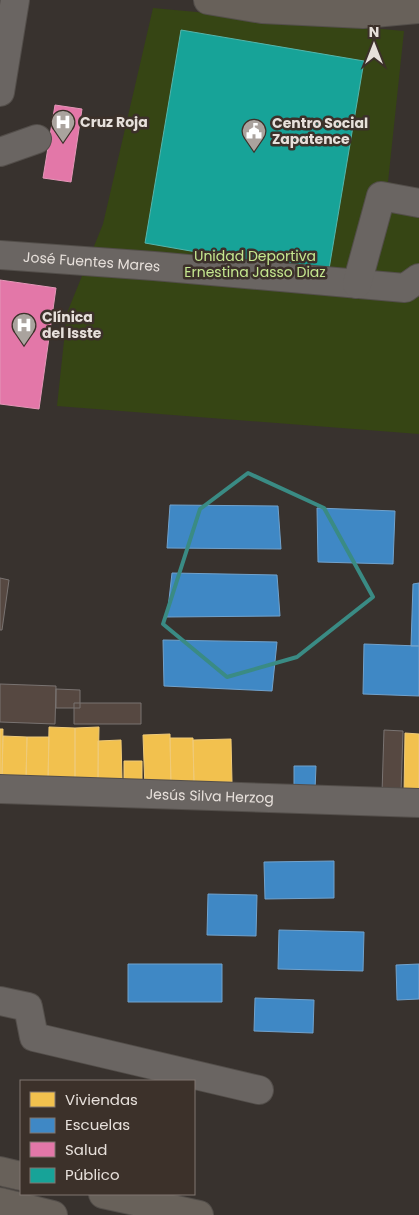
<svg xmlns="http://www.w3.org/2000/svg" width="419" height="1215" font-family="Poppins,sans-serif">
  <style>
    .green { fill: #364514 }
    .homes { fill: #f2c14e; stroke: #efca78 }
    .schools { fill: #3f88c5; stroke: #71a2cc }
    .health { fill: #e377a8; stroke: #e496b7 }
    .public { fill: #17a398; stroke: #55b5ac }
    .building { fill: #564841; stroke: #797371 }
    .lines { fill: none; stroke-linecap: round; stroke-linejoin: round }
    .minor-casing { stroke: #534e4a; stroke-width: 30 }
    .major-casing { stroke: #534e4a; stroke-width: 30 }
    .minor { stroke: #6a6562; stroke-width: 28 }
    .major { stroke: #68615a; stroke-width: 28 }
    .marked { fill: none; stroke: #3a8b84; stroke-width: 4; stroke-linejoin: round }
    .labels { text-anchor: middle; dominant-baseline: central; stroke-width: 5; stroke-linejoin: round; paint-order: stroke }
    .poi-label { font-size: 14px; font-weight: bold; fill: #e7e0db; stroke: #3c312a; text-anchor: start }
    .park-label { font-size: 14px; fill: #c5e78f; stroke: #3c312a }
    .street-label { font-size: 14px; fill: #e7e0db; stroke: #3c312a }
  </style>
  <rect width="100%" height="100%" fill="#38322e"/>
  <!-- green -->
  <path class="green" d="M153,8L404,31L388,182L419,190V434L57,406L67,313L103,224Z"/>
  <!-- homes -->
  <path class="homes" d="M49,727L75,728V782H48Z
    M99,727L98,780L75,782V728Z
    M0,729H3L2,777L0,783Z
    M405,733L419,734V796L404,795Z
    M170,734L171,787L145,788L143,735Z
    M3,736L27,737L26,781H2Z
    M27,737H49L48,782L26,781Z
    M170,738H193L194,788L171,787Z
    M231,739L232,782L194,783L193,740Z
    M121,740L122,780H98V741Z
    M124,761H142V783H124Z"/>
  <!-- schools -->
  <path class="schools" d="M170,505L278,506L281,549L167,548Z
    M317,508L395,511L393,564L318,562Z
    M172,573L277,575L280,616L167,617Z
    M419,583V646H411L413,584Z
    M163,640L277,642L272,691L164,686Z
    M364,644L419,646V696L363,694Z
    M294,766H316L315,790H294Z
    M334,861V898L265,899L264,862Z
    M208,894L257,895L256,936L207,935Z
    M279,930L364,932L363,971L278,969Z
    M128,964H222V1002H128Z
    M419,964V999L397,1000L396,965Z
    M255,998L314,1000L313,1033L254,1031Z"/>
  <!-- health -->
  <path class="health" d="M55,105L82,109L71,182L43,178Z
    M0,280L56,288L39,409L0,404Z"/>
  <!-- public -->
  <path class="public" d="M181,30L364,61L328,275L145,243Z"/>
  <!-- building -->
  <path class="building" d="M0,578L9,580L2,630H0Z
    M0,684L56,686L55,724L0,722Z
    M56,689L80,690V708H56Z
    M74,703H141V724H74Z
    M384,730L403,731L401,793H382Z"/>
  <g class="lines">
    <!-- minor casing -->
    <g class="minor-casing">
      <g id="minor">
        <path d="M0,92L15,0"/>
        <path d="M0,152L37,139"/>
        <path id="s1" d="M0,255L154,266L405,288L419,278"/>
        <path d="M357,284L381,196L419,203"/>
        <path id="s2" d="M0,789L419,803"/>
        <path d="M0,1001L28,1007L34,1037L259,1090"/>
      </g>
    </g>
    <!-- major casing -->
    <g class="major-casing">
      <path id="major" d="M208,0L262,9L363,14L419,9
        M0,1171L21,1176
        M103,1194L199,1215
        M0,1202L53,1215"/>
    </g>
    <!-- minor -->
    <use href="#minor" class="minor"/>
    <!-- major -->
    <use href="#major" class="major"/>
  </g>
  <!-- marked area -->
  <path class="marked" d="M248,473L324,508L373,597L297,657L227,677L163,624L200,509Z"/>
  <!-- icons -->
  <defs>
    <g id="hospital-pin" transform="scale(1.25)"><path d="M0 17L-7.5 6A9.5 9.5 0 1 1 7.5 6Z" fill="#aaa39e" stroke="#3c312a"/><path d="M-5-5h3v3.5h4V-5h3V5h-3V1.5h-4V5h-3Z" fill="#fff"/></g>
    <g id="civic-pin" transform="scale(1.25)"><path d="M0 17L-7.5 6A9.5 9.5 0 1 1 7.5 6Z" fill="#aaa39e" stroke="#3c312a"/><path d="M-.6-6.5H3V-4.5H.6V-3L4-1V1h2V6H-6V1h2V-1L-.6-3ZM-1.2 2.5V6h2.4V2.5Z" fill="#fff"/></g>
  </defs>
  <g fill-rule="evenodd">
    <use href="#hospital-pin" x="63" y="122"/>
    <use href="#civic-pin" x="254" y="131"/>
    <use href="#hospital-pin" x="24" y="325"/>
  </g>
  <g class="labels">
    <!-- poi labels -->
    <g class="poi-label">
      <text x="80" y="122">Cruz Roja</text>
      <text x="272" y="123">Centro Social<tspan x="272" dy="16">Zapatence</tspan></text>
      <text x="42" y="317">Clínica<tspan x="42" dy="16">del Isste</tspan></text>
    </g>
    <!-- park labels -->
    <g class="park-label">
      <text x="255" y="256">Unidad Deportiva<tspan x="255" dy="16">Ernestina Jasso Diaz</tspan></text>
    </g>
    <!-- street labels -->
    <g class="street-label">
      <text stroke="none"><textPath href="#s1" startOffset="92">José Fuentes Mares</textPath></text>
      <text stroke="none"><textPath href="#s2" startOffset="210">Jesús Silva Herzog</textPath></text>
    </g>
  </g>
  <!-- legend -->
  <rect x="20" y="1080" width="175" height="115" fill="#3c312a" stroke="#807771"/>
  <rect x="30" y="1092" width="25" height="15" fill="#f2c14e" stroke="#807771"/>
  <text x="65" y="1105" font-size="15" fill="#e7e0db">Viviendas</text>
  <rect x="30" y="1118" width="25" height="15" fill="#3f88c5" stroke="#807771"/>
  <text x="65" y="1130" font-size="15" fill="#e7e0db">Escuelas</text>
  <rect x="30" y="1142" width="25" height="15" fill="#e377a8" stroke="#807771"/>
  <text x="65" y="1155" font-size="15" fill="#e7e0db">Salud</text>
  <rect x="30" y="1168" width="25" height="15" fill="#17a398" stroke="#807771"/>
  <text x="65" y="1180" font-size="15" fill="#e7e0db">Público</text>
  <!-- north arrow -->
  <g transform="translate(374 45)" stroke="#3c312a" stroke-width="4" paint-order="stroke">
  <path d="M0-4L9 19L0 12L-9 19Z" fill="#e7e0db"/>
  <text y="-8" font-size="14" font-weight="bold" text-anchor="middle" fill="#e7e0db">N</text>
  </g>
</svg>
